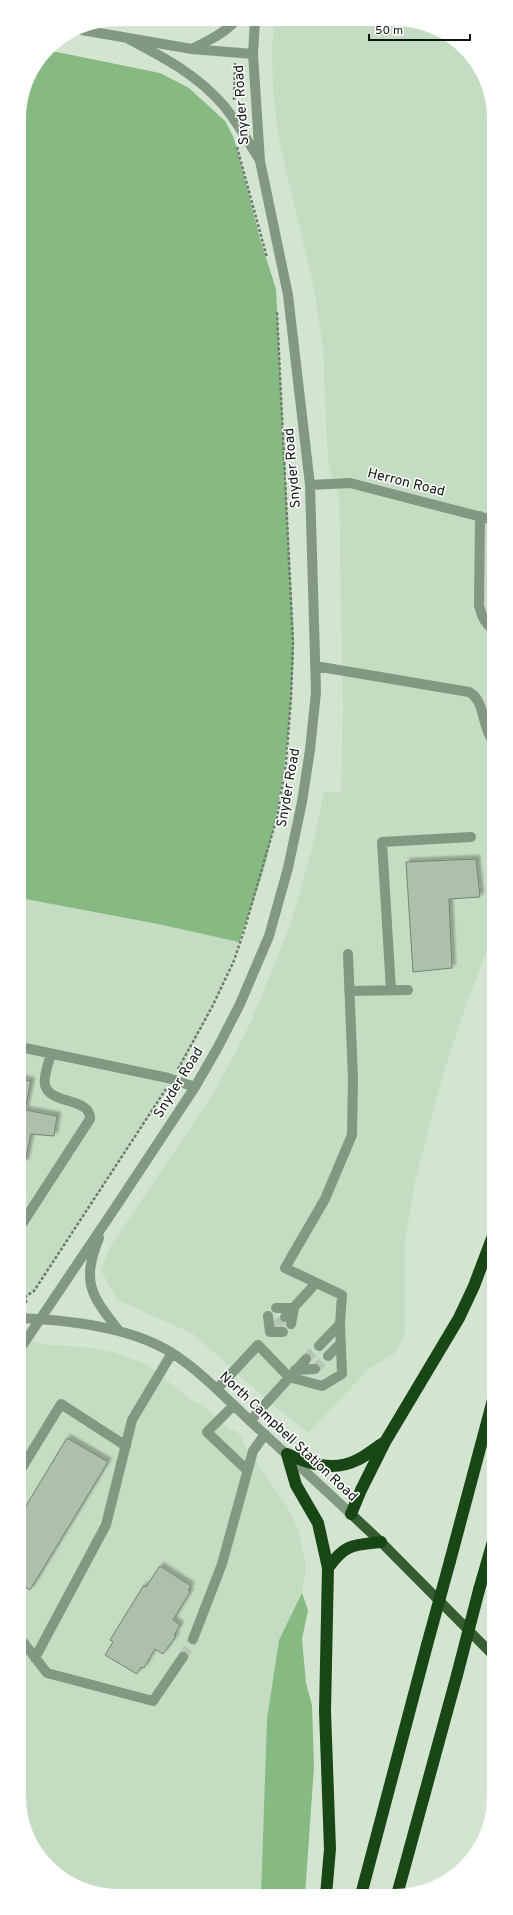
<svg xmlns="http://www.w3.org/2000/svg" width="513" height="1915" font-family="Overpass,sans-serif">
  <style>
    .built { fill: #c4dcc2 }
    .forest { fill: #87b982 }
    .building { fill: #aec0ac; stroke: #738471; filter: url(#shadow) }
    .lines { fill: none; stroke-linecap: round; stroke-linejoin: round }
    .minor-tunnel { stroke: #b6c6b4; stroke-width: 10; stroke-dasharray: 10 5; stroke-linecap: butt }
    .path { stroke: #6f7b6e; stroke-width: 2.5; stroke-dasharray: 3 2; stroke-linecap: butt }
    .minor { stroke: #829880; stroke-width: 10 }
    .major { stroke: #365d32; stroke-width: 10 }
    .highway { stroke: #184715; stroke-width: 12 }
    .highway-bridge { stroke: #184715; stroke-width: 12 }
    .labels { text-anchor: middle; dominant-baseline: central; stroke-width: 3; stroke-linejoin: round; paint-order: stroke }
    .street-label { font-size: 14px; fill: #0f160f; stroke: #fff }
  </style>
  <defs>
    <filter id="shadow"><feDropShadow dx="3.5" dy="-3.5" stdDeviation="1" flood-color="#0004"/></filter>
  </defs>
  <rect width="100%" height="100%" fill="#d3e5d1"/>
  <!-- built -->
  <path class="built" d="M275,20L414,21L444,32L469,53L493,105V934L468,1000L444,1071L416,1177L405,1240V1334L395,1353L371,1367L308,1433L279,1410L193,1334L118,1300L101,1271L110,1247L216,1089L249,1026L290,926L313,845L324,791L341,793L343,708L339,498L328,463L323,348L314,289L278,136L273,89L272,48Z
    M20,898L158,924L239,942L221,988L204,1025L186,1058L188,1060L166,1090L35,1289L29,1295L20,1297Z
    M20,1339L43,1344L93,1348L112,1352L144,1363L153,1369L190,1399L202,1405L229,1429L236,1431L243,1438L244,1444L288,1508L299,1532L306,1568L302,1593L279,1640L267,1719L261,1895L99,1894L48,1867L29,1841L20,1810Z"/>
  <!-- forest -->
  <path class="forest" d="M47,50L160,73L189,88L225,121L233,136L238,152L260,239L276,289L294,643C292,713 285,783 268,852C261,882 249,912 239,942L158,924L20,898L19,112L27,80Z
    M302,1593L308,1610L302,1639L306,1683L312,1705L314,1767L305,1895H261L267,1719L279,1640Z"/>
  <!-- building -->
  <path class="building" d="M476,859L480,897L449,899L452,968L413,972L406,862Z
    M20,1079L31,1081L25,1110L57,1116L54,1136L31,1134L25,1163L20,1162Z
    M67,1438L108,1462L30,1590L20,1584V1516Z
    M160,1566L191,1586L188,1590L190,1592L173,1620L180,1625L174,1635L176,1636L163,1654L155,1649L144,1668L141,1667L137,1674L105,1655L113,1642L110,1640L144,1585L146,1587Z"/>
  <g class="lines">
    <!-- minor-tunnel -->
    <path class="minor-tunnel" d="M275,1327L285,1317
      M306,1359L319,1346
      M315,1369L328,1356
      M183,1657L193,1639"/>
    <!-- path -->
    <path class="path" d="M234,100L235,63
      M237,147L267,258
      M178,1069L212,1007L233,963L244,931L277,817L286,763L291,698L293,643L277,312
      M26,1303V1296L34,1291L166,1089"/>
    <!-- minor -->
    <path class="minor" d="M76,29L192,49L253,54
      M127,38C163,57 198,75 224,106C238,123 248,142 260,160
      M192,49C208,41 225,33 236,20
      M310,485L350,483L493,520
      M480,516L479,606C482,616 484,623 493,629
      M315,666L469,692C486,701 481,727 493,741
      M391,990L382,842L471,837
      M349,991L408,990
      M20,1047L168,1078L195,1087
      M20,1227L90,1119C91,1097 50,1105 45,1085C43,1076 49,1062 51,1054
      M99,1238C81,1283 91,1295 119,1331
      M276,1308H294L291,1324
      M268,1316L270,1332H283
      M285,1317L316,1283
      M20,1318C68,1320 131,1327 172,1353C200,1371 224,1396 248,1419C283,1451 317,1482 351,1514
      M319,1346L340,1324L342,1295L285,1268L325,1199L352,1135L353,1079L348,954
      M20,1349L115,1208L195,1087L218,1047L240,1004L269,936L288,868L302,802L310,750L316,692L310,485L288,295L260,161L253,54L255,20
      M328,1356L341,1343
      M295,1370L315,1369
      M217,1389L258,1345L289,1377L322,1386L342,1374L340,1324
      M234,1405L207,1432L247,1470
      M250,1421L306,1359
      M20,1471L61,1404L126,1446
      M20,1638L47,1673L153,1701L183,1657
      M193,1639L222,1564L253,1451L265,1434
      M35,1658L106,1525L132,1420L172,1353"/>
    <!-- major -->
    <path class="major" d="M351,1514L381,1542L494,1656"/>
    <!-- highway -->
    <path class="highway" d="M287,1454L296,1485L318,1523L328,1568L325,1711L330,1849L326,1895
      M287,1454C309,1464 334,1472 357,1460C366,1456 375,1448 383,1443
      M351,1514L361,1490L385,1442L459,1318L474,1286L494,1233
      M450,1561L494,1396
      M328,1568C345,1544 353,1545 381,1542
      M479,1590L494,1538
      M361,1895L427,1645
      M397,1895L457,1675"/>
    <!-- highway-bridge -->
    <path class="highway-bridge" d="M427,1645L450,1561
      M457,1675L479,1590"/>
  </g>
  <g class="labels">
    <!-- street labels -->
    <g class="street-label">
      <text transform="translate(242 105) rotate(-94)">Snyder Road</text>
      <text transform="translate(293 468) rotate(-95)">Snyder Road</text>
      <text transform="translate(406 483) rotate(14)">Herron Road</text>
      <text transform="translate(289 788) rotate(-80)">Snyder Road</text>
      <text transform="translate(179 1083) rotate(-58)">Snyder Road</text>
      <text transform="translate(288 1437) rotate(43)">North Campbell Station Road</text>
    </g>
  </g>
  <!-- crop -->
  <path d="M0 0H513V1915H0ZM118 26H395A92 92 0 0 1 487 118V1797A92 92 0 0 1 395 1889H118A92 92 0 0 1 26 1797V118A92 92 0 0 1 118 26Z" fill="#fff" fill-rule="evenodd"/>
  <!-- scale -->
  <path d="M369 34v6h101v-6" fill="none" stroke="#0f160f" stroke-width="2"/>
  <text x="375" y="34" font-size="12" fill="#0f160f" stroke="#ffffff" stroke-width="3" paint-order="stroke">50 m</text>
</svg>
